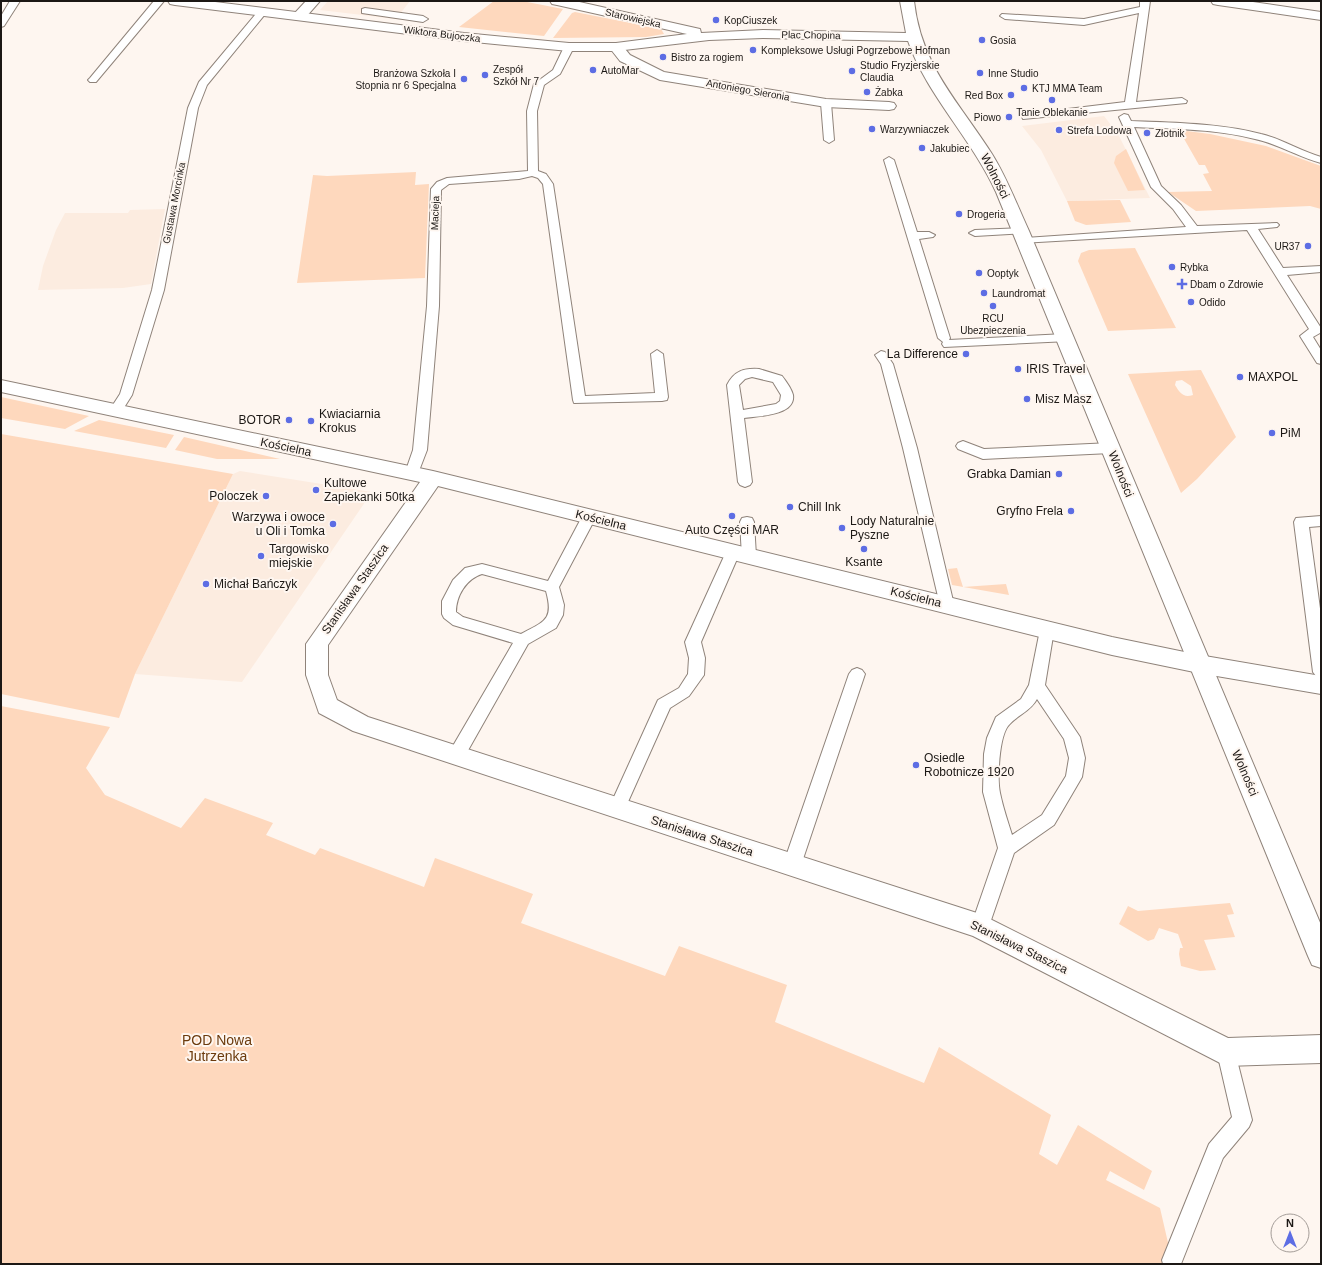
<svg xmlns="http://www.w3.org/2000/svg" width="1322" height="1265" font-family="Arial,sans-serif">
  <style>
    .built { fill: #fcece0 }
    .green { fill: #fed8bd; fill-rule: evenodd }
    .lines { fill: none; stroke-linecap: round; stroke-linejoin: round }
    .lane-casing { stroke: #8f837a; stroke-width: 2 }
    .street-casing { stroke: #8f837a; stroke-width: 2 }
    .secondary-casing { stroke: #8f837a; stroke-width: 2 }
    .lane { fill: #fff; fill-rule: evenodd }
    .street { fill: #fff; fill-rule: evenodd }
    .secondary { fill: #fff; fill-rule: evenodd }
    .poi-dot { fill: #5d6de4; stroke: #fef6f0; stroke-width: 1.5 }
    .labels { text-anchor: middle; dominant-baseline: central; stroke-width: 4; stroke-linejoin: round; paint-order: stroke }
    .far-street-label { font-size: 10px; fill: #1c1815; stroke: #fef6f0 }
    .far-poi-label { font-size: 10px; fill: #1c1815; stroke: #fef6f0; text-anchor: start }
    .street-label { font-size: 12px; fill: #1c1815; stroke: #fef6f0 }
    .poi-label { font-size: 12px; fill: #1c1815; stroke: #fef6f0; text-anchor: start }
    .near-park-label { font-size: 14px; fill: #6c3b0d; stroke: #fef6f0 }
  </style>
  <rect width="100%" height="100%" fill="#fef6f0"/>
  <!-- built -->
  <path class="built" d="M328,1H410L396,19L320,10Z
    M1104,116L1118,134L1150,198L1067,201L1041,150L1022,126Z
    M165,209L151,284L123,288L38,290L43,266L56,230L65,213H128L130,210Z
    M240,471L372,492L242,682L135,674L233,474Z"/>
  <!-- green -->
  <path class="green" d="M494,1H522L563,9L544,36L459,27Z
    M575,12L661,29L664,34L646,37L553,38L572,13Z
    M1179,130L1210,134L1266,146L1321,166V209L1310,206L1196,211L1168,192L1212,191L1203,174L1209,173L1205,165H1199Z
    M1126,149L1145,190L1128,191L1114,163L1116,156Z
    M416,172L415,185L429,184L425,278L297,283L313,175L327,176Z
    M1120,200L1131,222L1086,225L1075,221L1067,201Z
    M1135,248L1176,328L1108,331L1078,261L1081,253L1089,250Z
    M1201,370L1236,437L1197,479L1181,493L1128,374ZM1182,380L1191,386L1193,395C1183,398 1180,393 1175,385L1176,381Z
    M1,397L89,416L65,429L1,418Z
    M99,420L174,435L166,448L74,431Z
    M1,434L233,474L135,674L119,718L1,694Z
    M184,437L280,459H217L175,450Z
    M957,568L963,587L1006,584L1009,595L952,585L948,569Z
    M1,706L110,727L86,768L105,795L181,828L205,798L273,823L266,835L315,855L320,848L424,887L435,858L533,894L521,923L665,976L679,946L787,985L775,1022L924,1083L939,1047L1051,1115L1039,1154L1057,1165L1078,1125L1152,1171L1144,1190L1110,1171L1106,1180L1160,1208L1172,1260L1179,1264H1Z
    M1230,903L1234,914L1227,915L1235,937L1204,940L1216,970L1200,971L1181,966L1179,954L1180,948H1183L1178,934L1159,928L1154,939L1148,941L1119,924L1128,906L1138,911Z"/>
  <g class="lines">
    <!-- lane casing -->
    <g class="lane-casing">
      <path id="lane" d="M10,1H20L4,26L1,27V16Z
        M154,1H164L96,82H90L88,80L90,78Z
        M1140,1H1150L1136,102L1182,98L1187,101L1186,103L1023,119L1022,117L1027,114L1125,102L1139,13L1084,25L1005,19L1000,16L1002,14L1084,19L1140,7Z
        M263,8L266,9V13L207,85L198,108L164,290L132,395L120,414H110L109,411L120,394L152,290L188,108L199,82L260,9Z
        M365,8L423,16L428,19L423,22L362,13V9Z
        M569,44L574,47L560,74L544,85L537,111L538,171L546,174L553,184L585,396L655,393L651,354L657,350L663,354L668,397L667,400L662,401L574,403L573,400L543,184L538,178L532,176L519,179L449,184L441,190L439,306L427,450L417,476H407L405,473L413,450L427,306L431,189L437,182L447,178L528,171L527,111L534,84L553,70L564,47Z
        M826,100L831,103L834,140L829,143L824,140L821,103Z
        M1124,114L1128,115L1131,121C1175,123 1219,123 1261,134C1282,139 1300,151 1321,157V163C1298,157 1278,144 1255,139C1216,129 1174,129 1134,127L1161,186L1181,205L1197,226L1277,223L1279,225L1277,227L1258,229L1283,268L1321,266V272L1287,275L1321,328L1320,333L1313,337L1321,350V364L1317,363L1300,336L1309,329L1247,230L1021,243L1019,241L1025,238L1186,227L1173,209L1151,187L1119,117Z
        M889,157L894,160L917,232H929L935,235L933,237L919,239L950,338L949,340L1065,334L1071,338L1069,341L944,347L942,344L943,342L938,338L884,160Z
        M1021,228L1027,231L1025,233L975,236L969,233L975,230Z
        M881,351L885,352L893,364L917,448L954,605L952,609L947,611L942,609L940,605L903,448L881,364L875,355Z
        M759,369L782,376C786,381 792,390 793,395C796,416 757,416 744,418L752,482L750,485L745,487L740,485L738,482L727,385C734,371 744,368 759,369ZM752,377L773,382L781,395L780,401L776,404L743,410L739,385L745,379Z
        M963,441L984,449L1111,443L1116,445L1118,448L1116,451L1111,453L983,459L958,449L956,446L958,443Z
        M589,512L594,513L596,517L559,587L564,605L563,615L556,628L528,644L462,761L456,763L450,761L448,756L450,751L513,643L453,625L444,618L442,614V601L453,580L465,568L482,564L548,581L584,513ZM482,574L546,591C554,620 545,621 521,634L463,617L456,612C456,596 466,579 482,574Z
        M1321,516V526L1309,527L1321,616V678L1316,676L1313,672L1294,522L1296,518Z
        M747,517L752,518L754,522L756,556L754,560L749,561L744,560L742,556L740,522L742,518Z
        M733,547L738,548L740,552L701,642L705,658L704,675L689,696L670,708L623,813L617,815L611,813L609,808L658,700L679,688L688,674L689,658L685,642L726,552L728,548Z
        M1047,624L1052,626L1054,630L1045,685L1080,737L1085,758L1082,777L1054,825L1014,853L989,926L986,932L980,934L974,932L971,926L998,848L983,792L984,754L987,738L996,717L1021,699L1029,685L1040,630L1042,626ZM1037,699L1064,739L1069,758L1066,776L1042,815L1012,835C1008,822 1003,808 1000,793C997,779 999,738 1008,726C1017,715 1030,712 1037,699Z
        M857,668L862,670L865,674L801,865L798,870L792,873L786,870L783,865L849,674L852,670Z
        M1226,1043L1233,1045L1235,1052L1252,1120L1249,1127L1223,1158L1181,1264H1163L1162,1260L1209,1144L1232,1117L1217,1052L1219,1045Z"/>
    </g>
    <!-- street casing -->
    <g class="street-casing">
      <path id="street" d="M306,1H320L305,18H295L293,15Z
        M1211,1H1246L1321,12V20L1218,5L1213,4Z
        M616,43L621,44L630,55L664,72L826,99L889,102L894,103L896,106L894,109L889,110L826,107L660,80L620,61L609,47L611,44Z
        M1,380L433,471L1112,637L1199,655L1321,676V694L1199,673L1112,655L438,486L328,645V675L337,700L368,717L980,914L1228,1038L1321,1035V1063L1226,1066L973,936L353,731L319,713L306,675V644L420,482L1,392Z"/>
    </g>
    <!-- secondary casing -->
    <g class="secondary-casing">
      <path id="secondary" d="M168,1H207L464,33L569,43H616L687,34L557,5L552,4L550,1H575L700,29L701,33L763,30L906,33L900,1H914C921,66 959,102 992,154C1007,178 1017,205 1029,231L1321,925V968L1312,965L1308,956L996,192C972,139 926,94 908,41L763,38L709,40L616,51H569L464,41L175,5L170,4Z"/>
    </g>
    <!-- lane -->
    <use href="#lane" class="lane"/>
    <!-- street -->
    <use href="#street" class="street"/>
    <!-- secondary -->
    <use href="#secondary" class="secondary"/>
  </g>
  <!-- markers -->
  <g class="poi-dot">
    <circle cx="716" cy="20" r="4"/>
    <circle cx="982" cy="40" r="4"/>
    <circle cx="753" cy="50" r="4"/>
    <circle cx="663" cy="57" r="4"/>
    <circle cx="593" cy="70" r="4"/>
    <circle cx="852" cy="71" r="4"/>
    <circle cx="980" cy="73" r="4"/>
    <circle cx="485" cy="75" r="4"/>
    <circle cx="464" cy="79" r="4"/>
    <circle cx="1024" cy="88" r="4"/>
    <circle cx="867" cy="92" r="4"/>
    <circle cx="1011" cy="95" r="4"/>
    <circle cx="1052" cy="100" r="4"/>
    <circle cx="1009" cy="117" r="4"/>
    <circle cx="872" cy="129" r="4"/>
    <circle cx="1059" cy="130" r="4"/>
    <circle cx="1147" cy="133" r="4"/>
    <circle cx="922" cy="148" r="4"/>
    <circle cx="959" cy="214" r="4"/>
    <circle cx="1308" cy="246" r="4"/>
    <circle cx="1172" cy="267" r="4"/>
    <circle cx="979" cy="273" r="4"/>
    <path d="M1180 278h4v4h4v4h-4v4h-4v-4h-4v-4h4z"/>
    <circle cx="984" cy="293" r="4"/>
    <circle cx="1191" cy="302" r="4"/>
    <circle cx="993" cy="306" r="4"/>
    <circle cx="966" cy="354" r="4"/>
    <circle cx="1018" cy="369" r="4"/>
    <circle cx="1240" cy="377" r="4"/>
    <circle cx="1027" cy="399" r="4"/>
    <circle cx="289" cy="420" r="4"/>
    <circle cx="311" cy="421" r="4"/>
    <circle cx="1272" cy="433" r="4"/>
    <circle cx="1059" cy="474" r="4"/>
    <circle cx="316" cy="490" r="4"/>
    <circle cx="266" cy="496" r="4"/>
    <circle cx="790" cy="507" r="4"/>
    <circle cx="1071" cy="511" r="4"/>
    <circle cx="732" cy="516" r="4"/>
    <circle cx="333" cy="524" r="4"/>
    <circle cx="842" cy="528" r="4"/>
    <circle cx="864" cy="549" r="4"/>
    <circle cx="261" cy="556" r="4"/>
    <circle cx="206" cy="584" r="4"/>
    <circle cx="916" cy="765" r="4"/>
  </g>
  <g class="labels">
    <!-- far-street labels -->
    <g class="far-street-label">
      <text transform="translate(633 18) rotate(13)">Starowiejska</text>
      <text transform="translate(442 34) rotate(7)">Wiktora Bujoczka</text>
      <text transform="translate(811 35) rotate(1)">Plac Chopina</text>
      <text transform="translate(748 90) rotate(10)">Antoniego Sieronia</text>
      <text transform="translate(174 203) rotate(-79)">Gustawa Morcinka</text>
      <text transform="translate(435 213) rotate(-88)">Macieja</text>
    </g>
    <!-- far-poi labels -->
    <g class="far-poi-label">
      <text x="724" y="20">KopCiuszek</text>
      <text x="990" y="40">Gosia</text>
      <text x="761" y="50">Kompleksowe Usługi Pogrzebowe Hofman</text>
      <text x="671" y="57">Bistro za rogiem</text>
      <text x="860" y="65">Studio Fryzjerskie<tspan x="860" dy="12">Claudia</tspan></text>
      <text x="493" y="69">Zespół<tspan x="493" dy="12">Szkół Nr 7</tspan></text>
      <text x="601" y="70">AutoMar</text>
      <text x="456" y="73" text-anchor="end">Branżowa Szkoła I<tspan x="456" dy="12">Stopnia nr 6 Specjalna</tspan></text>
      <text x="988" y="73">Inne Studio</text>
      <text x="1032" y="88">KTJ MMA Team</text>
      <text x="875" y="92">Żabka</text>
      <text x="1003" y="95" text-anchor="end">Red Box</text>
      <text x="1052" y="112" text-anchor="middle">Tanie Oblekanie</text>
      <text x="1001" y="117" text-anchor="end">Piowo</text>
      <text x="880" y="129">Warzywniaczek</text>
      <text x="1067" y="130">Strefa Lodowa</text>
      <text x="1155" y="133">Złotnik</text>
      <text x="930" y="148">Jakubiec</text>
      <text x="967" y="214">Drogeria</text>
      <text x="1300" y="246" text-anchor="end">UR37</text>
      <text x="1180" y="267">Rybka</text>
      <text x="987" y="273">Ooptyk</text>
      <text x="1190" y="284">Dbam o Zdrowie</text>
      <text x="992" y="293">Laundromat</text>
      <text x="1199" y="302">Odido</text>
      <text x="993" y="318" text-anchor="middle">RCU<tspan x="993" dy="12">Ubezpieczenia</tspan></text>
    </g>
    <!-- street labels -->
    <g class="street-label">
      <text transform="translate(995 176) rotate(63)">Wolności</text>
      <text transform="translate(286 447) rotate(12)">Kościelna</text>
      <text transform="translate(1121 474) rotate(68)">Wolności</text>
      <text transform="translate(601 520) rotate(14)">Kościelna</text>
      <text transform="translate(355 589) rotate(-55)">Stanisława Staszica</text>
      <text transform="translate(916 597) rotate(14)">Kościelna</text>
      <text transform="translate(1245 773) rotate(67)">Wolności</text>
      <text transform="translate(702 836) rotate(18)">Stanisława Staszica</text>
      <text transform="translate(1019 947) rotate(26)">Stanisława Staszica</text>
    </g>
    <!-- poi labels -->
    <g class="poi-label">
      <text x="958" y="354" text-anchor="end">La Difference</text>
      <text x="1026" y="369">IRIS Travel</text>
      <text x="1248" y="377">MAXPOL</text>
      <text x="1035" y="399">Misz Masz</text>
      <text x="319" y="414">Kwiaciarnia<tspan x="319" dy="14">Krokus</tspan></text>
      <text x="281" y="420" text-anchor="end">BOTOR</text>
      <text x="1280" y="433">PiM</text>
      <text x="1051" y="474" text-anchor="end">Grabka Damian</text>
      <text x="324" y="483">Kultowe<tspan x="324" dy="14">Zapiekanki 50tka</tspan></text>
      <text x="258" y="496" text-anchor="end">Poloczek</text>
      <text x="798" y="507">Chill Ink</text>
      <text x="1063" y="511" text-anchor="end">Gryfno Frela</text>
      <text x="325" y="517" text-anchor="end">Warzywa i owoce<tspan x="325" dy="14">u Oli i Tomka</tspan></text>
      <text x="850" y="521">Lody Naturalnie<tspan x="850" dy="14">Pyszne</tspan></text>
      <text x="732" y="530" text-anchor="middle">Auto Części MAR</text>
      <text x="269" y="549">Targowisko<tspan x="269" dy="14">miejskie</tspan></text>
      <text x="864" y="562" text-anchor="middle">Ksante</text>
      <text x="214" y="584">Michał Bańczyk</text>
      <text x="924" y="758">Osiedle<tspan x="924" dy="14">Robotnicze 1920</tspan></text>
    </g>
    <!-- near-park labels -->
    <g class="near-park-label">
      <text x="217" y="1040">POD Nowa<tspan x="217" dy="16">Jutrzenka</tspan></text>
    </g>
  </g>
  <!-- border -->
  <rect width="1322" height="1265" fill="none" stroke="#1c1815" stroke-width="4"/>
  <!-- north arrow -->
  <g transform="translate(1290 1233)"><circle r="19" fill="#fef6f0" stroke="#a49d98"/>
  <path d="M0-3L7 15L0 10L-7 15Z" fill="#5d6de4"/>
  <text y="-6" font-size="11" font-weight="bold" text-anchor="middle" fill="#1c1815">N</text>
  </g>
</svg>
